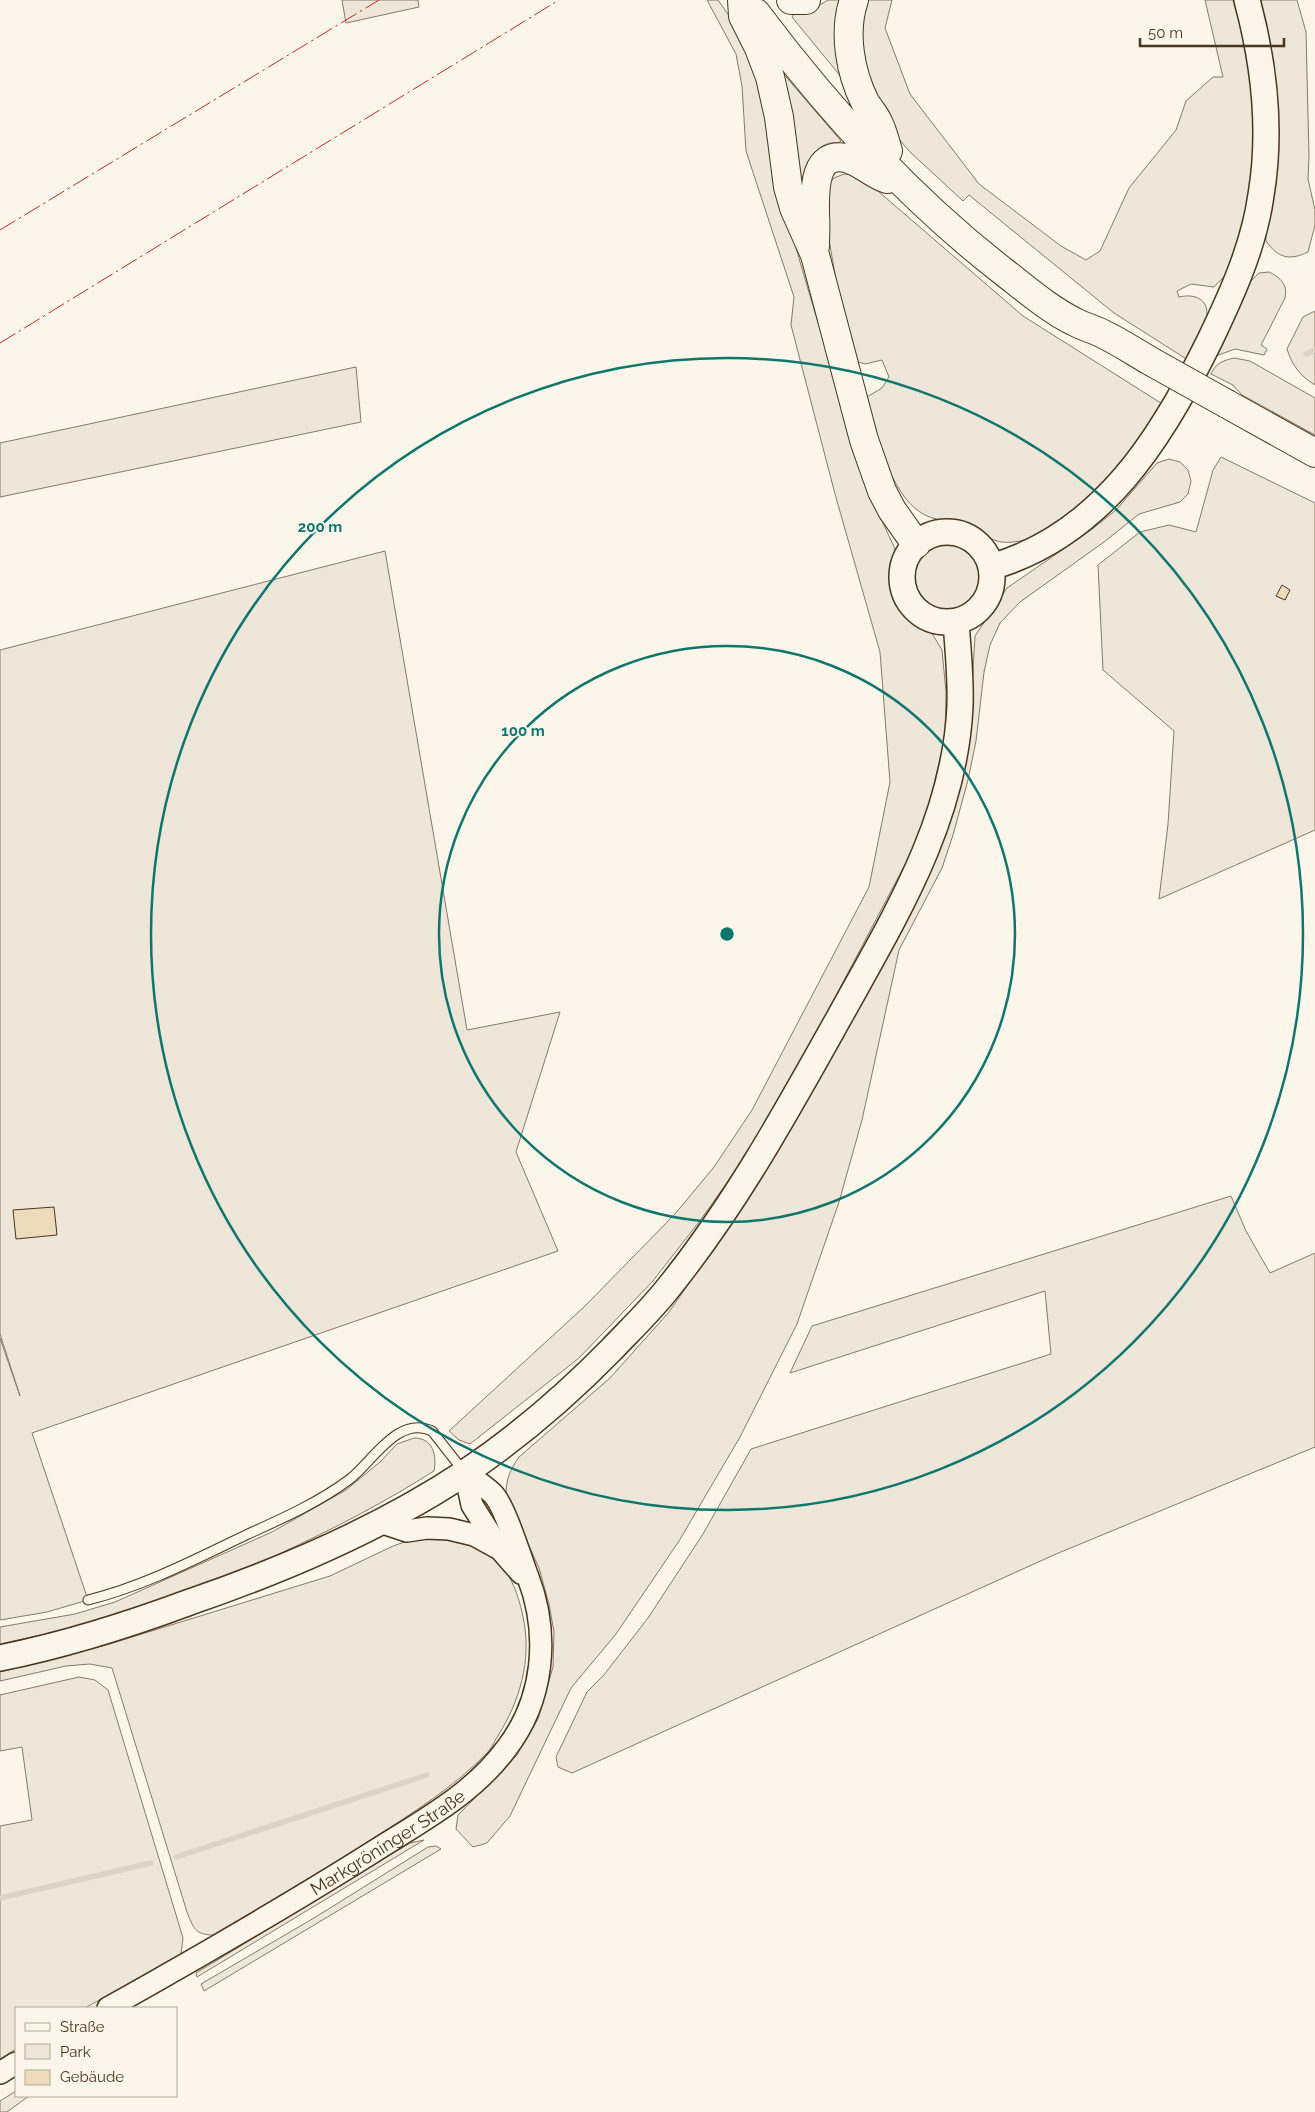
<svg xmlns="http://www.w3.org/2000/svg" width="1315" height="2112" font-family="Raleway,sans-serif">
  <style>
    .green { fill: #ede6d9; stroke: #887966 }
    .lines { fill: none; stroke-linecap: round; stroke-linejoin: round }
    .stream { stroke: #dcd4c6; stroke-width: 5.5 }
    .building { fill: #ecdcbc; stroke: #4a3520 }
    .service-casing { stroke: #4a3520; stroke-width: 11 }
    .tertiary-casing { stroke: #4a3520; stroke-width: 24 }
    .secondary-casing { stroke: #4a3520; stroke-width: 28 }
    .primary-casing { stroke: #4a3520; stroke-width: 30 }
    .service { stroke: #fbf6e9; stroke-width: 9 }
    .tertiary { stroke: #fbf6e9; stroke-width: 21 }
    .secondary { stroke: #fbf6e9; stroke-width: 25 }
    .primary { stroke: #fbf6e9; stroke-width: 28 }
    .primary-bridge-casing { stroke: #4a3520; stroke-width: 30; stroke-linecap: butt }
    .primary-bridge { stroke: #fbf6e9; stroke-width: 28 }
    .power { stroke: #c62828; stroke-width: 1; stroke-dasharray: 18 4 2.5 4; stroke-linecap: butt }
    .ring { fill: none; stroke: #0f766e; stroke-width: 2.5 }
    .labels { text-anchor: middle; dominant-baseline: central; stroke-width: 4; stroke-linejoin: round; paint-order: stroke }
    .street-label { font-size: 18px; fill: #4a3520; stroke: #fbf6e9 }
    .centre { fill: #0f766e; stroke: #fbf6e9; stroke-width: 2.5 }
    .ring-label { font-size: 15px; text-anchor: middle; font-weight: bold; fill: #0f766e; stroke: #fbf6e9; stroke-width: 4; stroke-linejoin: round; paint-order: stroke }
  </style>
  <rect width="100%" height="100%" fill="#fbf6e9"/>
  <!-- green -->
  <path class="green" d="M342,0H418L419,7L346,23Z
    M707,0H718L737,27L758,72L794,241L808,289L836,383L877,510L895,549L891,579L895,597L900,610L933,635L942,650L946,692L945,738L928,809L910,855L821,1024L746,1156L699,1222L652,1282L579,1358L470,1444L459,1440L449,1431L585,1306L675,1214L714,1167L752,1110L869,887L890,782L880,652L835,494L791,325L794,297L746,151L742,86L736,54Z
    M828,0H844L842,78L792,17L794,14L808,12Z
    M863,0H892L885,28L910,94L979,184L1061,246L1086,260L1100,251L1129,188L1176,130L1186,101L1213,77H1223L1205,0H1233C1260,73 1262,166 1238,240C1234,250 1232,263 1227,273C1224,278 1218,282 1214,287L1191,284L1177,291L1179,297C1196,293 1211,300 1206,321C1203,334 1193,348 1188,360L1114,313L969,195L963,201L908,150L888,125L872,100L858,22Z
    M1258,0H1297L1306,32L1309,156L1308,179L1315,210V225L1308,252C1289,261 1278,258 1266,241Z
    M781,71L841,141C837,144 835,142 830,143C809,149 801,172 802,191Z
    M844,174L854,175L871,185L1023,316L1164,405C1135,450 1061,549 1001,542C988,540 979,529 967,525C951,520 934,522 920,512C890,493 875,430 865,398L882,388L889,377L882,360L865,364L856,361L840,303L823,205L824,189L834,178Z
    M1269,272C1281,278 1288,285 1285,298L1261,345L1267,349L1264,355L1235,349L1213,357L1248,284L1259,273Z
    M1315,311V385C1300,376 1292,365 1287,349L1303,317Z
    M1234,358L1250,361L1315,398V435L1242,395L1233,385L1211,374C1216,363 1222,361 1234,358Z
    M356,367L361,422L0,497V443Z
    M1221,457L1315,503V830L1159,899L1168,824L1174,731L1103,670L1098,565L1140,532L1169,525L1196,532L1213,470Z
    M1169,459L1180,462L1188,470L1191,481L1188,494L1180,502L1139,514L1104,542L1020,602L1000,623L990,645L984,672L976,741L968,780L953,835L942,868L899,950L862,1120L839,1202L797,1324L740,1437L679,1541L616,1634L571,1688L510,1816L487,1843L473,1847L456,1829L458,1815L517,1755L538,1719L553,1667L554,1632L549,1604L539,1568L506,1495C506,1479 510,1470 519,1457L610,1378L669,1312L756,1187L867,994L906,921L933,864L946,833L970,720L975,636L1007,588L1091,530L1116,510L1157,463Z
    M913 577a34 34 0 1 1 68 0a34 34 0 1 1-68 0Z
    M385,551L467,1030L560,1012L516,1152L558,1251L32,1433L88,1600L47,1612L0,1620V1338L20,1396L0,1334V650Z
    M1231,1196L1246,1231L1270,1273L1315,1253V1447L1056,1554L572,1773L558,1767L556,1757L587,1692L603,1676L648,1618L703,1534L751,1449L1051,1354L1045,1291L790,1373L812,1326Z
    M414,1438C433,1438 437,1455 434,1471C341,1530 227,1581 121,1615C82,1627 40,1635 0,1644V1627L75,1614L115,1602L272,1532L346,1490L380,1462L397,1444Z
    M446,1536C458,1540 475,1543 486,1550C509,1567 519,1594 524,1622C531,1661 520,1700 499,1734C495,1740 492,1748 487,1753C454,1787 414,1812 375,1837C322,1871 267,1903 213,1935C195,1935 193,1927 187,1912L112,1668L90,1664L66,1666L0,1681V1672L106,1645L330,1576L393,1546L416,1538Z
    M79,1677L95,1680L108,1690L183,1938L181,1954L85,2008H16V2049L0,2059V1826L32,1820L22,1747L0,1751V1695Z
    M424,1840L197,1977L196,1973L410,1843Z
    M436,1846L441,1849L204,1991L201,1984L314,1918L428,1847Z
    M16,2091V2096H29L7,2112H0V2101Z"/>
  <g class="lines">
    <!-- stream -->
    <path class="stream" d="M1306,354L1315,350
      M176,1857L427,1775
      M0,1898L151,1863"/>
  </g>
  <!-- building -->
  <path class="building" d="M1282,585L1290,590L1285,600L1276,596Z
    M54,1207L57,1235L16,1239L13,1210Z"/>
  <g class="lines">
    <!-- service casing -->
    <g class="service-casing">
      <path id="service" d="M88,1600C144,1586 194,1560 246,1535C281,1519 318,1503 350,1479C373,1461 398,1415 432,1431L465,1473"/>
    </g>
    <!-- tertiary casing -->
    <g class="tertiary-casing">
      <g id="tertiary">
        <path d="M465,1473L472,1505L499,1548L521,1573"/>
        <path d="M380,1522L407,1531L427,1528L449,1529L474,1535L496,1547"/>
        <path id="s1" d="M108,2008C197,1958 286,1907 373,1852C420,1822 472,1795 506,1749C544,1700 550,1635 528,1577C521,1559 505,1506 493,1494C485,1486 474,1479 465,1473"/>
        <path d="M0,2073L16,2063"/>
      </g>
    </g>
    <!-- secondary casing -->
    <g class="secondary-casing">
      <path id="secondary" d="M902 577a45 45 0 1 1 90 0a45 45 0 1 1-90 0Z
        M991,567C1102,535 1162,438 1210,340C1232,294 1254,246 1261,195C1272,129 1264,63 1247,0
        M0,1658C65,1645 128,1625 190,1602C286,1569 382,1528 466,1472C518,1437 568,1394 612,1349C631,1329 652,1309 669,1287C736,1204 788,1109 840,1016C894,918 955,821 960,706C961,678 958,650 956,622"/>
    </g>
    <!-- primary casing -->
    <g class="primary-casing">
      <path id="primary" d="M742,0L743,16L759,48L770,77L779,117L788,187L794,208L815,255L864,440L882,491L892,510L916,544
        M791,0H806
        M854,0C843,32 850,72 865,102C869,109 875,115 878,122C883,131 885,142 888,151
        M756,13C828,109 908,198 1004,272C1026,289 1050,310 1075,322C1084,327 1094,329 1103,334C1120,342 1136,353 1152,362
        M815,246C815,236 816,225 815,215C815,194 812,151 846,158C861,162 872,174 887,179
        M1227,404L1315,453"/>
    </g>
    <!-- service -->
    <use href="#service" class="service"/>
    <!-- tertiary -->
    <use href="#tertiary" class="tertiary"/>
    <!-- secondary -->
    <use href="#secondary" class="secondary"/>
    <!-- primary -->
    <use href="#primary" class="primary"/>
    <!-- primary-bridge casing -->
    <g class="primary-bridge-casing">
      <path id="primary-bridge" d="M1152,362L1227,404"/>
    </g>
    <!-- primary-bridge -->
    <use href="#primary-bridge" class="primary-bridge"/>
    <!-- power -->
    <path class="power" d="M0,230L379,0
      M0,343L559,0"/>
  </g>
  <!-- distance rings -->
  <g class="ring">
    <circle cx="727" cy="934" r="288"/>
    <circle cx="727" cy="934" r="576"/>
  </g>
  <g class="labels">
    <!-- street labels -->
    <g class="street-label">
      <text stroke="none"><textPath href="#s1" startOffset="325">Markgröninger Straße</textPath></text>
    </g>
  </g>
  <circle cx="727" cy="934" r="8" class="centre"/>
  <g class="ring-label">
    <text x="320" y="532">200 m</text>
    <text x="523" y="736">100 m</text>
  </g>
  <!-- legend -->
  <rect x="15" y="2007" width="162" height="90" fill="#fbf6e9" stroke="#b4a999"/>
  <rect x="25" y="2023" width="25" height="8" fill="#fbf6e9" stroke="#b4a999"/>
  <text x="60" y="2032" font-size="15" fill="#4a3520">Straße</text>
  <rect x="25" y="2044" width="25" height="15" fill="#ede6d9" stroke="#b4a999"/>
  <text x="60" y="2057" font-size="15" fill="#4a3520">Park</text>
  <rect x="25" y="2070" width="25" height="15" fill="#ecdcbc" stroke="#b4a999"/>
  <text x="60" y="2082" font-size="15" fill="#4a3520">Gebäude</text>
  <!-- scale -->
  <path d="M1140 38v8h144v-8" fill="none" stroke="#4a3520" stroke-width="2.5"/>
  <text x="1148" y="38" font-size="15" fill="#4a3520" stroke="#fbf6e9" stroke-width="4" paint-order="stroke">50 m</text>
</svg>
